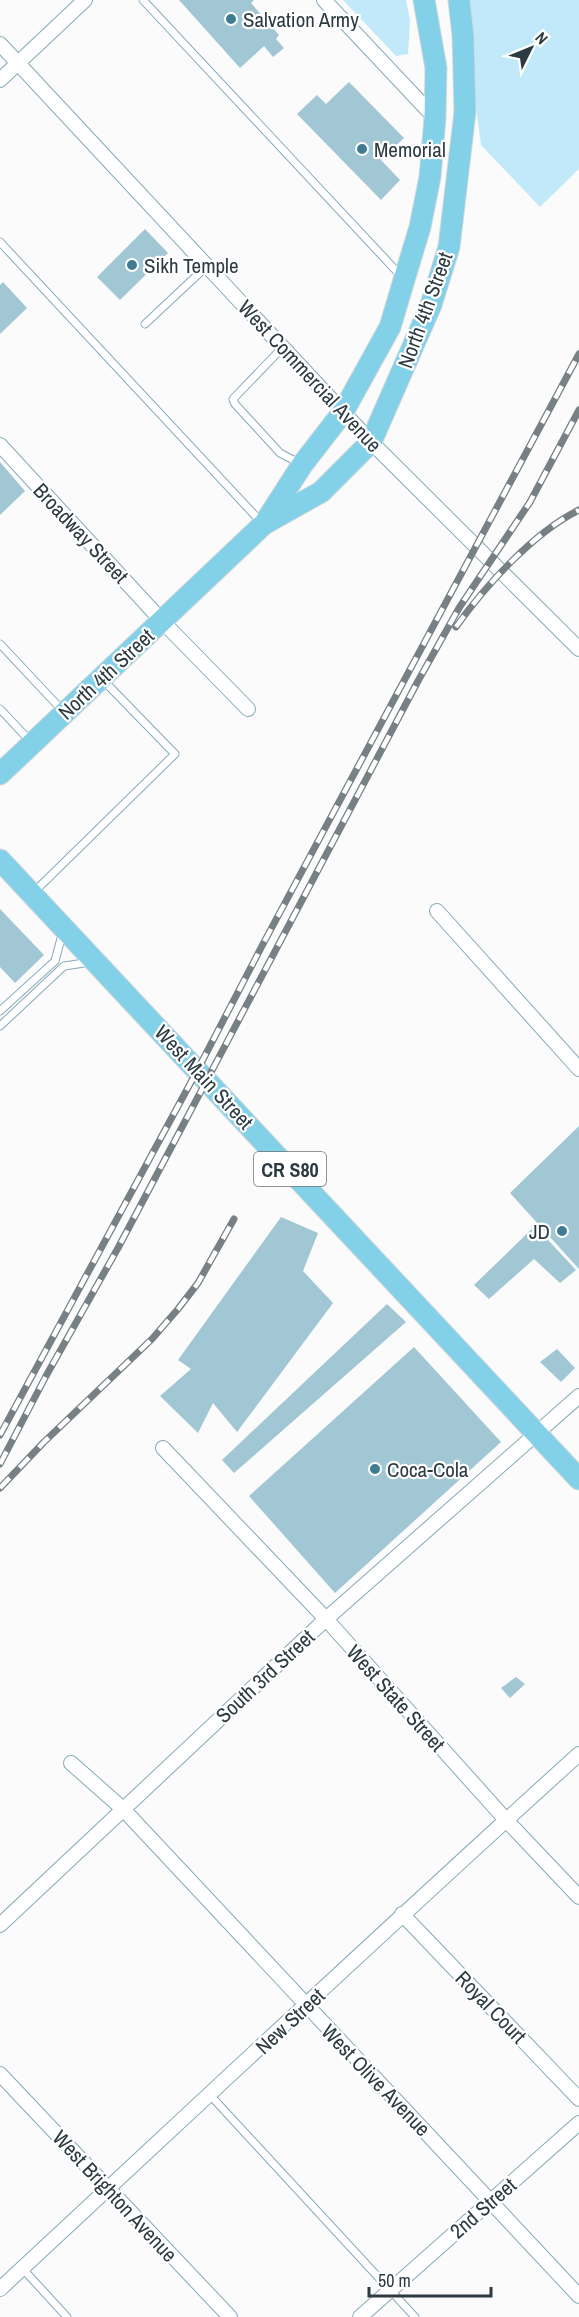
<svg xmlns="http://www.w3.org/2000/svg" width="579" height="2317" font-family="'Archivo Narrow',sans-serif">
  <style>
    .green { fill: #c1e9f9 }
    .building { fill: #a1c6d4 }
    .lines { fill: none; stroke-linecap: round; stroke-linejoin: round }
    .service-casing { stroke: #86a9b7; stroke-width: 9 }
    .minor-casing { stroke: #86a9b7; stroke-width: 16 }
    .primary-casing { stroke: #d5d8d9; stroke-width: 23 }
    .service { stroke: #fff; stroke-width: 7 }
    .minor { stroke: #fff; stroke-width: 14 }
    .primary { stroke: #82d1e9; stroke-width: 21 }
    .rail-casing { stroke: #778084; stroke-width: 7 }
    .rail { stroke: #fff; stroke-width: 4.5; stroke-dasharray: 14; stroke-linecap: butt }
    .poi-dot { fill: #3e7c91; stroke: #fff; stroke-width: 2 }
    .labels { text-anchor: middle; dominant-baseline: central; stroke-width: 4.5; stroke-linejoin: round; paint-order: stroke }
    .shield { fill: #fff; stroke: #6b767a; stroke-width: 1.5 }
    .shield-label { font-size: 20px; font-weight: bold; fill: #2c3b41 }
    .poi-label { font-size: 21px; fill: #2c3b41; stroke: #fff; text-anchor: start }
    .street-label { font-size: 21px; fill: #2c3b41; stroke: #fff }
  </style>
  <rect width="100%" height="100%" fill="#fbfbfb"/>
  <!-- green -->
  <path class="green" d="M343,0H406L410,20L408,54L396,56Z
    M462,0H579V169L540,207L481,145Z"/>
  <!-- building -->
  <path class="building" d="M179,0H254L251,3L279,35L276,39L284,48L273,57L264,46L240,68Z
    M349,82L404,138L381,160L400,180L381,200L297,114L317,95L326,104Z
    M145,229L168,253L120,300L97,277Z
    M3,282L27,308L0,334V285Z
    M0,462L25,491L0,515Z
    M0,909L44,955L15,983L0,967Z
    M579,1126V1269L510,1193Z
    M281,1217L318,1233L303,1271L333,1303L237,1432L213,1403L198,1433L160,1396L191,1369L178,1360Z
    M535,1226L576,1270L560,1283L534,1259L489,1299L474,1285Z
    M387,1304L406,1322L234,1473L222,1460Z
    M414,1347L501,1442L335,1593L249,1496Z
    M557,1349L575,1368L561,1382L540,1362Z
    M516,1677L525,1684L510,1698L501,1688Z"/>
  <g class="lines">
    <!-- service casing -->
    <g class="service-casing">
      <path id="service" d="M143,0L402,277
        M0,242L262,523
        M145,324L207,266
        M283,347L233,399L235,404L280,453L299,463
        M0,644L62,710
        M0,709L31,742
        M34,892L175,754L103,680
        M0,1011L55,961L63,931
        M0,1026L64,966L91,962
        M210,2095L415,2317
        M22,2268L67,2317"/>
    </g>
    <!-- minor casing -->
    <g class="minor-casing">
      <path id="minor" d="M324,0L435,118
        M0,44L371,442L579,649
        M0,80L85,0
        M0,445L162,621L248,709
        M437,911L579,1069
        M163,1448L326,1619L506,1820L579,1897
        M71,1763L123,1809L579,2296
        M402,1914L579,2099
        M0,1925L326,1619L579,1396
        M0,2074L230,2317
        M0,2289C193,2110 384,1930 579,1754
        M360,2317L579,2123"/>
    </g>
    <!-- primary casing -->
    <g class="primary-casing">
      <path id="primary" d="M266,521L302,465L343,412L390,327L404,280L420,227L430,177L435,118L436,68L424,0
        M0,774L264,524L321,492L371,442L431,305L449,247L465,112L463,36L459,0
        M0,860L579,1479"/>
    </g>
    <!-- service -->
    <use href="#service" class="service"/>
    <!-- minor -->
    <use href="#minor" class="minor"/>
    <!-- primary -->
    <use href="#primary" class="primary"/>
    <!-- rail casing -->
    <g class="rail-casing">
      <path id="rail" d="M456,627C485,586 534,532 579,510
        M0,1435L197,1071L263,944L579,354
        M0,1464L46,1376L118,1248L418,681L459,608L530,502L579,410
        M0,1488L44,1442L152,1339L178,1309L198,1283L234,1219"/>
    </g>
    <!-- rail -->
    <use href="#rail" class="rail"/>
  </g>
  <!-- markers -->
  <g class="poi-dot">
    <circle cx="231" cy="19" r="6"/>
    <circle cx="362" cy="149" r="6"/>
    <circle cx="132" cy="265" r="6"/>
    <circle cx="562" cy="1231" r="6"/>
    <circle cx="375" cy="1469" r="6"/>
  </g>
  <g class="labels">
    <!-- shield labels -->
    <rect class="shield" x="254" y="1152" width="72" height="34" rx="4.5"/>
    <g class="shield-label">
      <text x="290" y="1169">CR S80</text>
    </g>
    <!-- poi labels -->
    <g class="poi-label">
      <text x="243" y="19">Salvation Army</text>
      <text x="374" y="149">Memorial</text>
      <text x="144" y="265">Sikh Temple</text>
      <text x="550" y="1231" text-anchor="end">JD</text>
      <text x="387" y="1469">Coca-Cola</text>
    </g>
    <!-- street labels -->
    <g class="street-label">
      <text transform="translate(425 310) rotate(-70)">North 4th Street</text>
      <text transform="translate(310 376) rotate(47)">West Commercial Avenue</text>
      <text transform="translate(81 533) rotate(47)">Broadway Street</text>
      <text transform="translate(106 674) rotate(-43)">North 4th Street</text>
      <text transform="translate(204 1077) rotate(47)">West Main Street</text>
      <text transform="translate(265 1676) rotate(-43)">South 3rd Street</text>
      <text transform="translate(396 1698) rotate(48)">West State Street</text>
      <text transform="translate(491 2007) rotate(46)">Royal Court</text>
      <text transform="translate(290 2021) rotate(-43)">New Street</text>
      <text transform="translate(376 2080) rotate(46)">West Olive Avenue</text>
      <text transform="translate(115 2196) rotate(47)">West Brighton Avenue</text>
      <text transform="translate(483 2208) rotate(-41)">2nd Street</text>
    </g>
  </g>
  <!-- north arrow -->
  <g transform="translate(531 48) rotate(47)" stroke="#ffffff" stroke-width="4.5" paint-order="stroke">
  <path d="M0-4.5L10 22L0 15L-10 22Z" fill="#2c3b41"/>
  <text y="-9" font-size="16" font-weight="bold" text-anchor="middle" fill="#2c3b41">N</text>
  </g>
  <!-- scale -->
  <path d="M369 2287v9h122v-9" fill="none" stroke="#2c3b41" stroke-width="3"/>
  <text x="378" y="2287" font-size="18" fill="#2c3b41" stroke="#ffffff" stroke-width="4.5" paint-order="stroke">50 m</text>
</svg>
